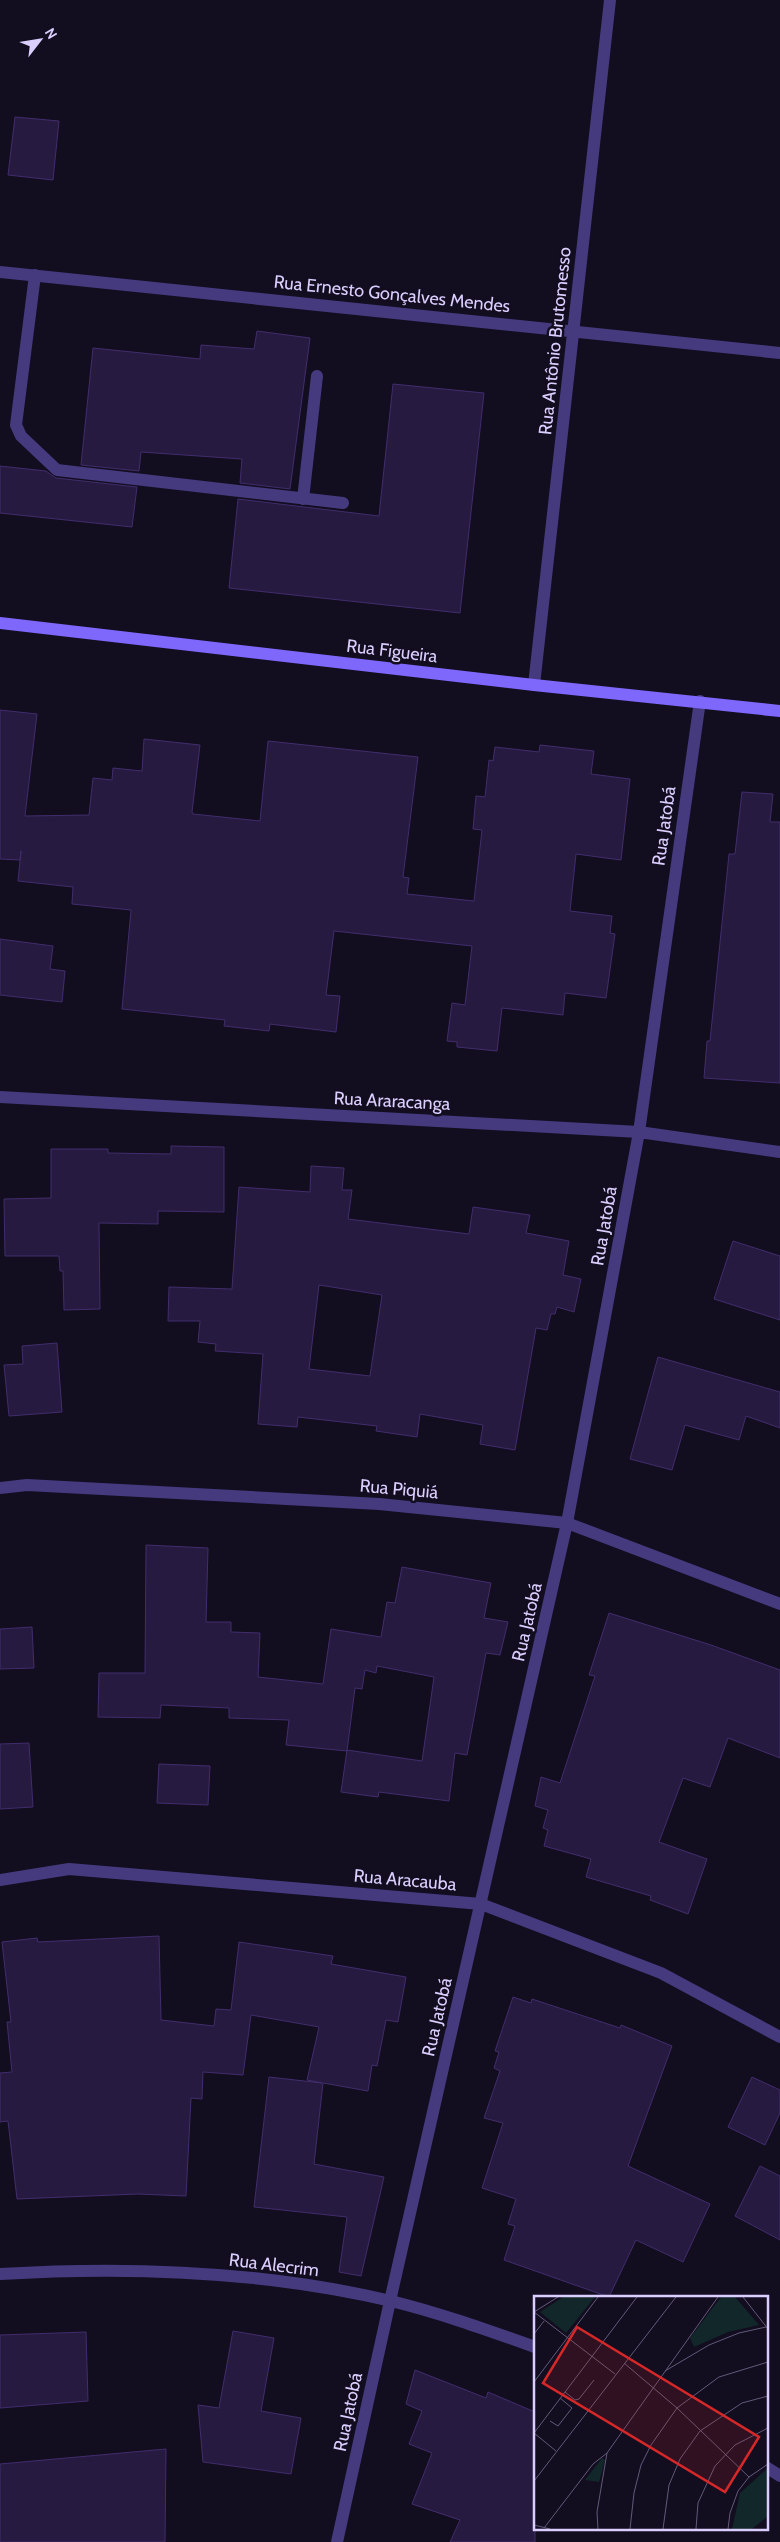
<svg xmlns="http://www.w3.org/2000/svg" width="780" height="2542" font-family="Cabin,sans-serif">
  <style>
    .building { fill: #271a40; stroke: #412d6c; fill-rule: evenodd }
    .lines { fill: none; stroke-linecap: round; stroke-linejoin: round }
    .street { stroke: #453a7e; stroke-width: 12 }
    .secondary { stroke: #7e67fb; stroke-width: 12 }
    .labels { text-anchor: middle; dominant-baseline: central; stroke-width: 5; stroke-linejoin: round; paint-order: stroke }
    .street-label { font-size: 18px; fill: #d9cefe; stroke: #130d20 }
    .inset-road { fill: none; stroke: #625a79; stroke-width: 1 }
    .view { fill: #d62828; fill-opacity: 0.15; stroke: #d62828; stroke-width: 2.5 }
    .inset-edge { fill: none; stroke: #d9cefe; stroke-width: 2.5 }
  </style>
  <rect width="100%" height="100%" fill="#130d20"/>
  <!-- building -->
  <path class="building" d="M15,117L59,121L53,180L8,175Z
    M257,331L310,338L290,489L240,483L242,459L141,452L139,471L81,465L93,348L200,359L201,345L254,349Z
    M393,384L484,393L460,613L229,588L238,499L379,516Z
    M0,466L46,471L56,478L137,487L132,527L0,513Z
    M0,710L37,714L25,816L89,815L93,778L112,780L113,768L142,771L144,739L200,745L192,812L193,814L260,821L268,741L418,757L403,877L409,878L407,894L474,901L482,830L473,829L476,796L485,797L489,760L493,761L495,747L539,752L540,745L594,751L591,774L630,779L621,860L576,854L570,911L612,916L610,933L615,934L606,998L565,993L563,1015L502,1008L497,1051L457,1047V1042L447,1041L452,1003L465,1005L472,946L334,931L326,995L340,996L336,1032L270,1024L269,1031L224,1026L225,1020L122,1009L131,910L72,904L73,887L18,881L21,851L20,860L0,859Z
    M742,792L773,794L770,822H780V1083L704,1078L707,1041H710L729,854H735Z
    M0,939L53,946L50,969L65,971L62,1002L0,995Z
    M171,1146L224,1147V1212L158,1211V1224L99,1223L100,1309L64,1310L63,1271H60L59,1256H5L4,1199L51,1198V1149H108V1153L171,1154Z
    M311,1166L344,1168L342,1190H352L348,1219L469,1234L473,1207L530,1215L526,1233L569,1241L563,1275L581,1279L574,1312L557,1307L555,1314H551L547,1330L536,1328L515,1450L480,1444L483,1425L420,1414L417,1437L376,1431L377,1426L298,1417L297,1427L258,1424L263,1354L215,1351L216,1344L198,1342L200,1321H168L169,1287L232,1289L239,1187L310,1192ZM319,1285L382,1295L370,1376L309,1369Z
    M733,1241L780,1256V1320L714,1299Z
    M57,1343L62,1412L9,1416L4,1365L23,1364L22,1346Z
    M658,1357L780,1392V1428L746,1416L739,1440L685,1425L672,1470L630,1459Z
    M146,1545L208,1548L206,1622H231V1632L260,1633L258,1677L323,1684L331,1629L381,1637L387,1602L395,1603L402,1567L491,1583L484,1618L508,1622L500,1655L486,1653L467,1755L455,1753L449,1801L379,1792L378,1797L341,1792L347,1750L422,1761L434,1677L377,1666L376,1673L365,1670L362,1689L355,1688L347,1751L286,1745L289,1720L229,1718V1708L161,1705L160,1718L98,1717L99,1673H145Z
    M609,1613L711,1645L780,1670V1758L728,1738L710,1787L683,1778L659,1842L707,1859L688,1914L650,1900L651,1896L586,1877L591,1859L544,1846L548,1830L543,1828L548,1810L535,1806L541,1777L560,1783L595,1676L589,1675Z
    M32,1627L34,1668L0,1669V1629Z
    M29,1743L33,1807L0,1809V1744Z
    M159,1764L210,1766L208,1805L157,1803Z
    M159,1936L161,2020L214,2026L216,2009L231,2010L239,1942L333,1956L331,1964L406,1977L398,2022L386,2020L377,2066L372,2065L368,2091L323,2083L314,2164L384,2177L361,2276L339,2272L347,2217L254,2207L269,2077L322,2083L307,2080L319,2027L251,2015L243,2075L203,2072L202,2099L191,2098L186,2196L138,2194L17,2199L8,2121L0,2122V2073L12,2072L7,2022H11L2,1942L37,1938L38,1942Z
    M513,1997L531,2003L532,1999L620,2028L621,2025L672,2046L628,2166L710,2204L683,2262L636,2240L609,2297L504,2260L515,2226L508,2224L516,2199L482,2188L503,2123L484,2118L500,2071L494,2068L499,2052L495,2051Z
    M752,2077L780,2090V2113L765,2145L728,2127Z
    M760,2166L780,2176V2240L735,2216Z
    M233,2331L274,2338L261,2411L301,2418L291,2474L203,2462L198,2405L219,2408Z
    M86,2332L88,2401L0,2408V2335Z
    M415,2370L486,2398L488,2392L535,2412V2542H450L460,2520L412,2504L432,2453L409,2444L422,2411L406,2404Z
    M166,2449L165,2542H0V2464Z"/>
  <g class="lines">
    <!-- street -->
    <path class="street" d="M0,272L780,353
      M35,275L16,425L21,436L57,470L343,503
      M303,499L317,376
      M534,685L610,0
      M0,1097L639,1132L780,1152
      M0,1488L27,1485L379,1504L567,1523L780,1604
      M0,1880L69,1869L481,1904L661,1973L780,2037
      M0,2274C130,2266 263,2271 391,2301C440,2313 487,2330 535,2347
      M766,2467L780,2476
      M337,2542L390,2301L567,1523L639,1132L700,701"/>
    <!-- secondary -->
    <path class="secondary" d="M0,623L534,685L780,711"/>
  </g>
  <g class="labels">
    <!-- street labels -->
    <g class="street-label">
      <text transform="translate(392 294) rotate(6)">Rua Ernesto Gonçalves Mendes</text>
      <text transform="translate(555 341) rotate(-84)">Rua Antônio Brutomesso</text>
      <text transform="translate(392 651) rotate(7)">Rua Figueira</text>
      <text transform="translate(664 826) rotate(-82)">Rua Jatobá</text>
      <text transform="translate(392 1101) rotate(3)">Rua Araracanga</text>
      <text transform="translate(604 1226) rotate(-80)">Rua Jatobá</text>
      <text transform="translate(399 1489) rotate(5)">Rua Piquiá</text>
      <text transform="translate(527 1622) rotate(-77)">Rua Jatobá</text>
      <text transform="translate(405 1880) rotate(5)">Rua Aracauba</text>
      <text transform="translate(437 2017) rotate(-77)">Rua Jatobá</text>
      <text transform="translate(274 2265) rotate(7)">Rua Alecrim</text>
      <text transform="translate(348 2412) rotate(-78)">Rua Jatobá</text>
    </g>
  </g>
  <!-- overview -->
  <g transform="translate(534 2296)">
    <rect width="234" height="234" fill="#130d20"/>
    <path d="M29,1H61L32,37L6,16ZM187,1H201L225,29L194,36L160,51L156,42ZM68,162L71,164L65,186L51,184ZM234,172V220L218,233H198L206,197Z" fill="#11272a"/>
    <path class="inset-road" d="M209,1L234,33M0,16L81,78M0,16L24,1M0,38L10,25M90,67L143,112L215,181M131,75L175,49L205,37L232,31M0,86L64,1M31,96L41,104L45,103L60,84M16,125L24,130L38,112L26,102M0,137L103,1M0,137L22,155M0,185L142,1M0,229L16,233M10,232L59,168L73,157L184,1M64,233L63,216L73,157M96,233L100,197L107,169L117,149L143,112L185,81L234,66M129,233L135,189L146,163L166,135L208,107L234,100M162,233L164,207L181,170L201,149L234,132M194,233L196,217L204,195L215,181L234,168"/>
    <path class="view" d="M43,31L225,141L191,196L9,87Z"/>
    <rect width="234" height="234" class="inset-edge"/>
  </g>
  <!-- north arrow -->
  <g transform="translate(40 40) rotate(59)" stroke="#130d20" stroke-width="4" paint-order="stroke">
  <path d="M0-4L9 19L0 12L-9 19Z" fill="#d9cefe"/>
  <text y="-8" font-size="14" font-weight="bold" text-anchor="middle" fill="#d9cefe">N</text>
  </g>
</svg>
